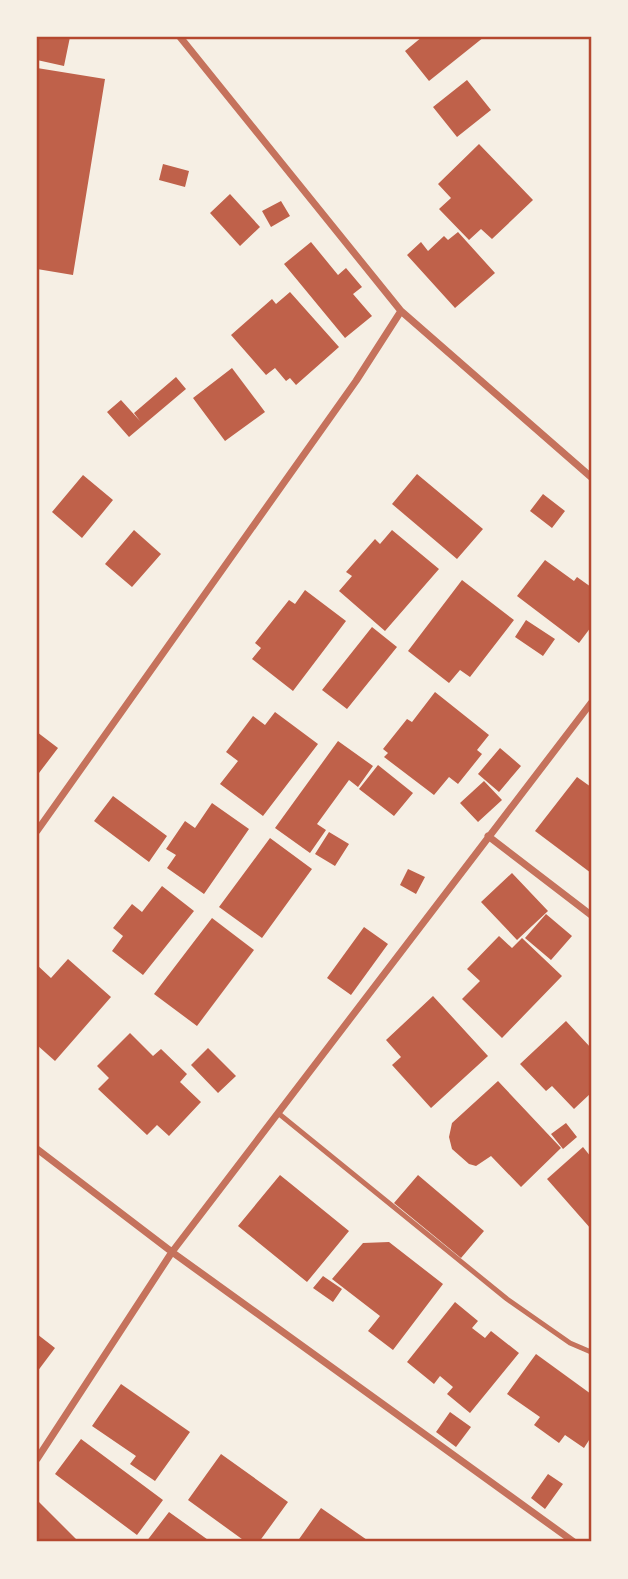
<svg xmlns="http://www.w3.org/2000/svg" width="628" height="1579" font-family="'IBM Plex Serif',serif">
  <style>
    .building { fill: #bf614a }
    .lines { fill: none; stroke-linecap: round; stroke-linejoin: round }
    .service { stroke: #c5725c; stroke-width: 5 }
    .minor { stroke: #c5725c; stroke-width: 7 }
    .neatline { fill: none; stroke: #b5482f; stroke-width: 2.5 }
  </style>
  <rect width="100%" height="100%" fill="#f6efe4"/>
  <!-- building -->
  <path class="building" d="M37,37H70L64,66L37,60Z
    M422,37H484L429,81L405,51Z
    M37,68L105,79L73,275L37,269Z
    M467,80L491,110L457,137L433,107Z
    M479,144L533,200L492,239L481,229L469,240L439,209L451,198L438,184Z
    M163,164L189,171L185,187L159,180Z
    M230,194L260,227L240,246L210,213Z
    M281,201L290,216L271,227L262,211Z
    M458,232L495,273L455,308L407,255L421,242L428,251L444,236L448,240Z
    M311,242L338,275L346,268L362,287L353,294L372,316L345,338L284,264Z
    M290,292L339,347L296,385L290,378L286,381L275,368L266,375L231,335L272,299L276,304Z
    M232,368L265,412L225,441L193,398Z
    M176,377L186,389L129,437L107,412L121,400L140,421L134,413Z
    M417,474L483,529L457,559L392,504Z
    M83,475L113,500L82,538L52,512Z
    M543,494L565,511L552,528L530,511Z
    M134,530L161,554L132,587L105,564Z
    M392,530L439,569L385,631L339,591L352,576L346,572L375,539L380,544Z
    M545,560L574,581L577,577L591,587V627L579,643L517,596Z
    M462,580L514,620L470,677L460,670L449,683L408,651Z
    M305,590L346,621L293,691L252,659L261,648L255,643L289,600L295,604Z
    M526,620L555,639L543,656L515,637Z
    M372,627L397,647L347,709L322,690Z
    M435,692L489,735L477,750L482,754L458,784L449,777L434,795L384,757L388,753L383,749L407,719L412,722Z
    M275,712L318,744L263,816L220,784L238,761L226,752L253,716L265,725Z
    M37,732L58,748L39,773L37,771Z
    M338,741L373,766L358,787L349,780L317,824L326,830L310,853L275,828Z
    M500,748L521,766L499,792L478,774Z
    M378,765L413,793L394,816L359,789Z
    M577,777L591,787V873L535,831Z
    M484,781L502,800L478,822L460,803Z
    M113,796L167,836L149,862L94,821Z
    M212,803L249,829L204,894L167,868L176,855L166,849L185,821L195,828Z
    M329,832L349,844L335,866L315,854Z
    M270,838L312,869L262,938L219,907Z
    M408,869L425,877L416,894L400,885Z
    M512,873L548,911L517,940L481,902Z
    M162,886L194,911L143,975L112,951L123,936L113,928L132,904L142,912Z
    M546,914L572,936L551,960L525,938Z
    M212,918L254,950L197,1026L154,994Z
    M364,927L388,944L351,995L327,978Z
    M499,936L512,948L522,938L562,976L502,1038L462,999L480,981L467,969Z
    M68,959L111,997L55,1061L37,1045V965L51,978Z
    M433,996L488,1056L431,1108L392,1065L401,1057L386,1040Z
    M566,1021L591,1048V1093L574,1109L552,1086L546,1091L520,1064Z
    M130,1033L153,1056L161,1049L187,1074L180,1082L201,1102L169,1136L157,1125L147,1135L98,1089L109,1078L97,1066Z
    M208,1048L236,1076L218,1093L191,1065Z
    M498,1081L561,1148L521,1187L491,1156L476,1166L469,1164L452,1149L449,1137L452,1123Z
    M566,1123L577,1137L563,1149L551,1134Z
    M583,1147L591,1157V1229L547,1179Z
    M280,1175L349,1231L307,1282L238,1226Z
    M418,1175L484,1231L461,1258L394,1203Z
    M389,1242L443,1284L393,1350L368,1331L380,1316L332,1279L363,1243Z
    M323,1276L342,1289L333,1302L313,1288Z
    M455,1302L478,1321L472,1328L485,1338L491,1331L519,1353L470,1413L447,1394L453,1387L440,1376L434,1384L407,1362Z
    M37,1334L55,1348L37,1372Z
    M536,1354L591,1394V1437L584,1448L565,1435L559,1443L534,1425L540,1417L507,1394Z
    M121,1384L190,1432L155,1481L130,1464L136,1456L92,1426Z
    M450,1412L471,1427L456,1447L436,1432Z
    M81,1439L163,1500L137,1535L55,1474Z
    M221,1454L288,1502L259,1542H246L188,1500Z
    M548,1474L563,1484L545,1509L531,1498Z
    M37,1500L79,1542H37Z
    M321,1508L370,1542H297Z
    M169,1512L211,1542H146Z"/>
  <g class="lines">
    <!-- service -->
    <path class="service" d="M278,1113L507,1299L570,1343L591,1352"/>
    <!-- minor -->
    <path class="minor" d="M180,37L401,311L591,477
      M37,831L356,381L401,311
      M488,836L591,915
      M37,1149L172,1252L574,1542
      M37,1459L172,1252L591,703"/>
  </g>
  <!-- border -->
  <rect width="628" height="1579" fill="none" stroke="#f6efe4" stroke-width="77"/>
  <rect x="38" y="38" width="552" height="1502" class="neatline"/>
</svg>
